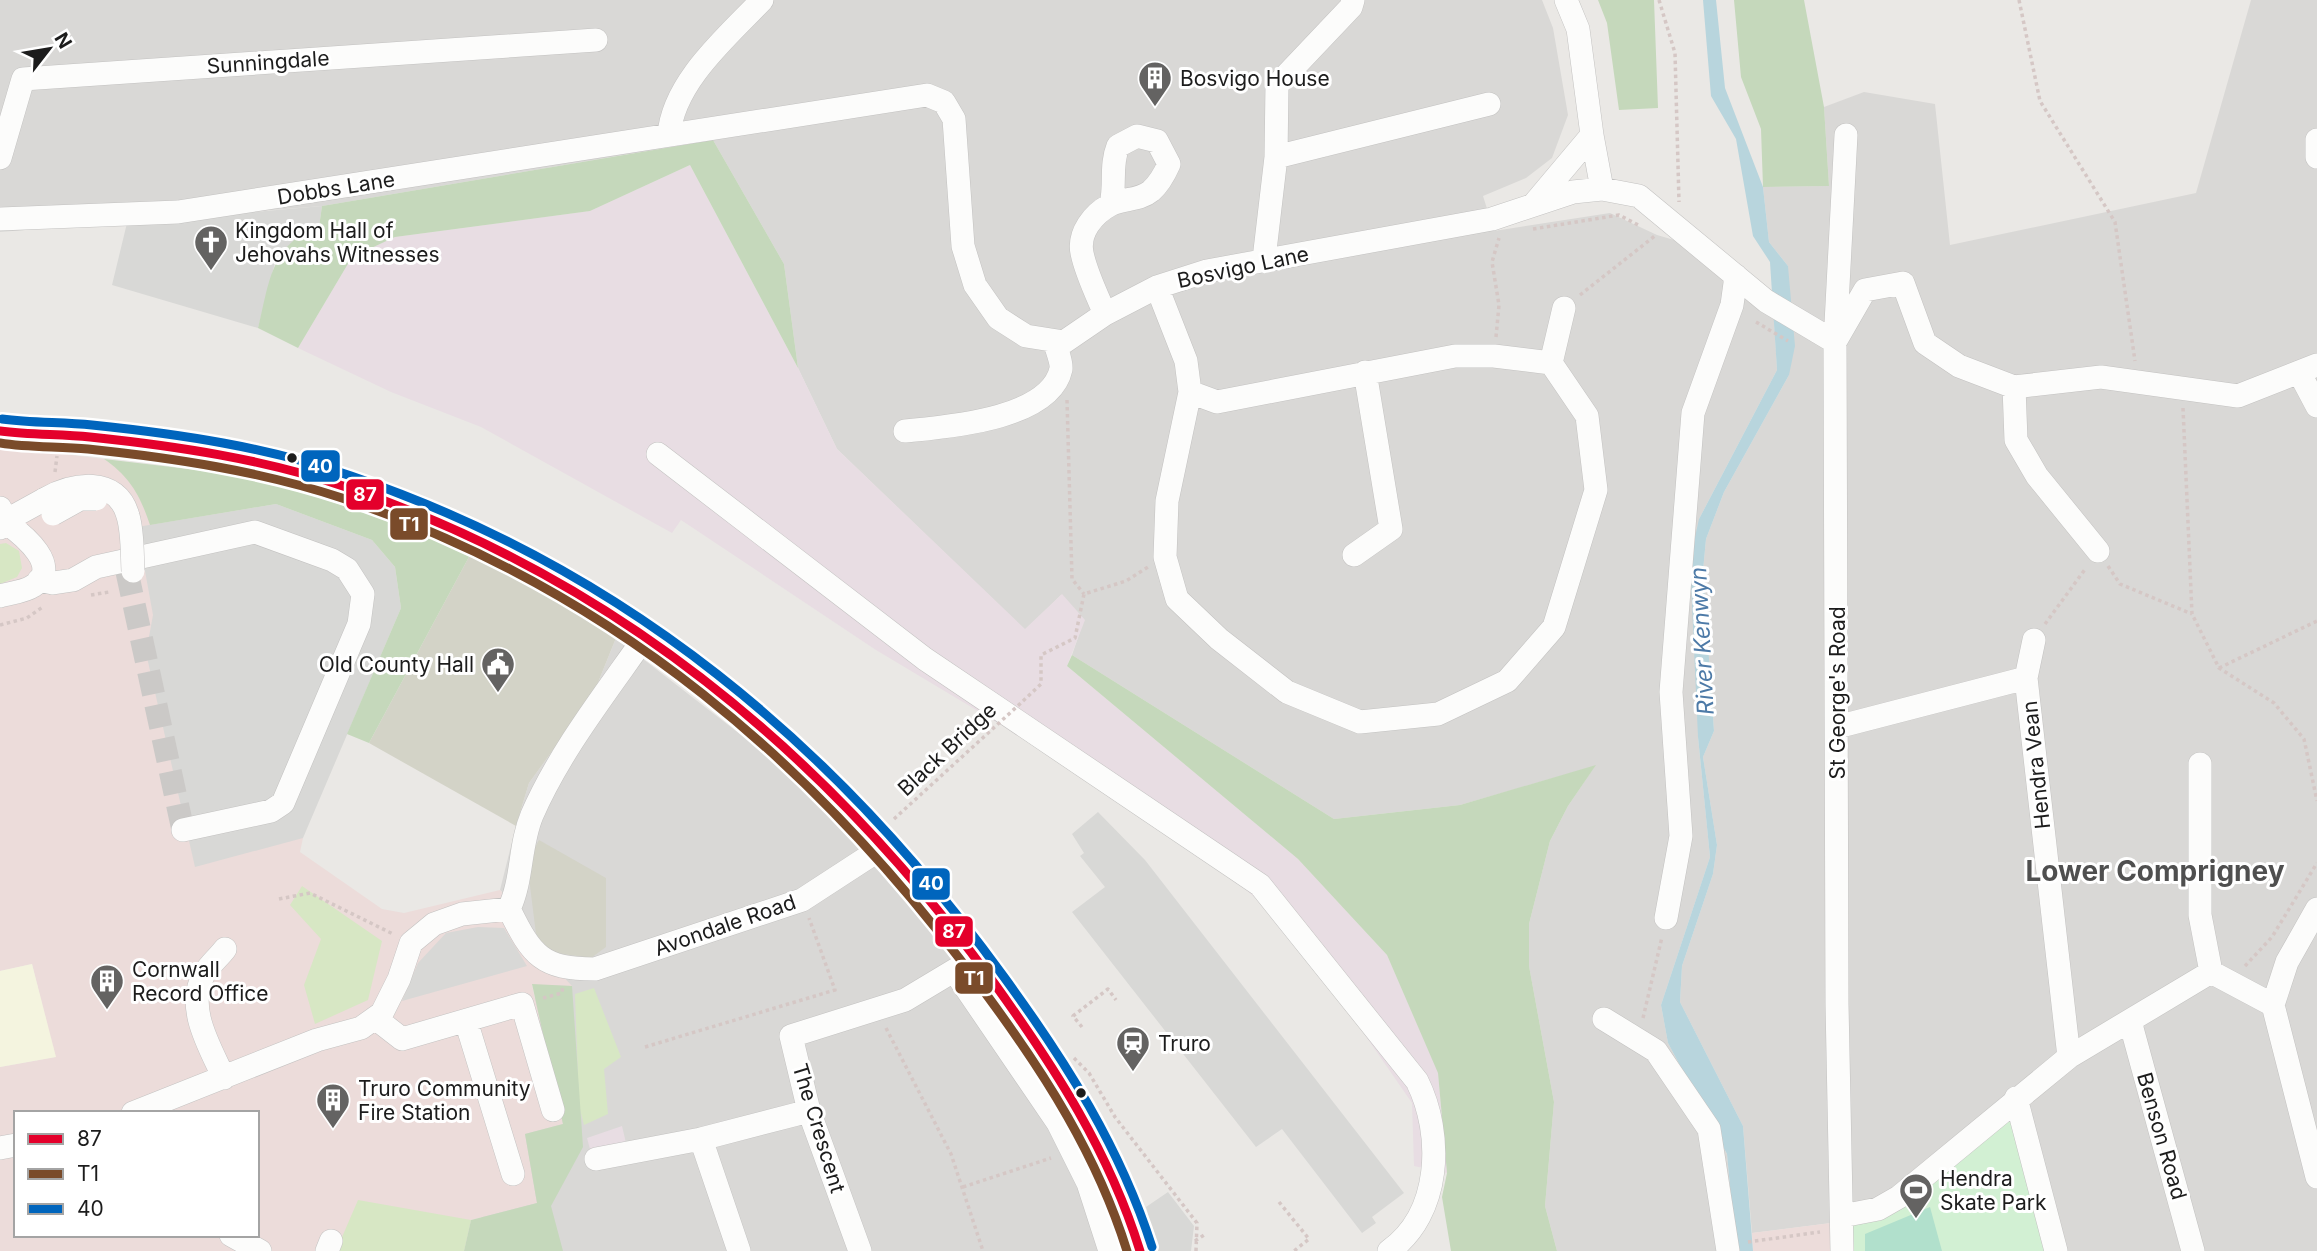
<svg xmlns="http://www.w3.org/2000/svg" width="2317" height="1251" font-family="Inter,sans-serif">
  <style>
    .residential { fill: #d9d8d6 }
    .commercial { fill: #ecdcda; fill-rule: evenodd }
    .industrial { fill: #e8dde3 }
    .education { fill: #f4f4df }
    .religious { fill: #d8d8d6 }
    .construction { fill: #d3d3c7 }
    .grass { fill: #d7e7c4 }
    .forest { fill: #c5d8bb }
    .park { fill: #d2f0d3 }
    .pitch { fill: #b1e0cc }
    .water { fill: #b8d5dd }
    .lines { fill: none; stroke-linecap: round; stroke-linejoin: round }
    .minor-tunnel { stroke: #cbc9c7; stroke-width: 23; stroke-dasharray: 23 11; stroke-linecap: butt }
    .minor-casing { stroke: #c3c2c1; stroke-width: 24 }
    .path { stroke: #d5c7c5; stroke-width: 3.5; stroke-dasharray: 3.5 3.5; stroke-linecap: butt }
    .minor { stroke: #fcfcfb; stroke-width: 23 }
    .minor-bridge-casing { stroke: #c3c2c1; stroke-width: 24; stroke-linecap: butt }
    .path-bridge { stroke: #d5c7c5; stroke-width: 3.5; stroke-dasharray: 3.5 3.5; stroke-linecap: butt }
    .minor-bridge { stroke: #fcfcfb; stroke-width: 23 }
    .bus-1-casing { stroke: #fff; stroke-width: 14 }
    .bus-2-casing { stroke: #fff; stroke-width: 14 }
    .bus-3-casing { stroke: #fff; stroke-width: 14 }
    .bus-1 { stroke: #e4002b; stroke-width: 9 }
    .bus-2 { stroke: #7a4b2a; stroke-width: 9 }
    .bus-3 { stroke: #0065bd; stroke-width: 9 }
    .bus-dot { fill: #1c1c1c; stroke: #fff; stroke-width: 2.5 }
    .labels { text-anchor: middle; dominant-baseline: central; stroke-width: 6; stroke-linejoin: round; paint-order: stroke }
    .street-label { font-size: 21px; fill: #1c1c1c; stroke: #fff }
    .poi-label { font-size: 21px; fill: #1c1c1c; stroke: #fff; text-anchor: start }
    .water-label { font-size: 23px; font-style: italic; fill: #4d7aa7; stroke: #fff }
    .district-label { font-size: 28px; font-weight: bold; fill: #4f4f4f; stroke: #fff }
    .line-badge { stroke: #fff; stroke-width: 2.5 }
    .badge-label { font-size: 19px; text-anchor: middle; font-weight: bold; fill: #fff }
  </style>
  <rect width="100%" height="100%" fill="#eae8e5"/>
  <!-- residential -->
  <path class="residential" d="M0,0H1542L1553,28L1568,115L1552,158L1526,178L1483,196L1494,231L1610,213L1657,235L1681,242L1774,319L1777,370L1699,519L1698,737L1710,857L1661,1005L1668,1043L1727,1154L1736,1251H1557L1545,1206L1554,1102L1529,966V924L1550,841L1568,806L1595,766L1460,805L1334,819L1072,655L1084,620L1061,595L1025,630L837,449L798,368L784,264L713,140L322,206L0,232Z
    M2251,0H2317V1251H2062L1898,1193L1839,1222L1752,1233L1743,1126L1680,1002L1682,966L1713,874L1717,845L1703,757L1714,731L1703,571L1706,539L1724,492L1789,375L1788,266L1769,242L1763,187L1829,186L1824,107L1864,92L1935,104L1950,245L2196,193Z
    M616,638L767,755L870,856L921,915L973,980L1119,1251H464L525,1134L539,951L520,909L500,890L516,826L529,783L593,695Z"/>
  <!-- commercial -->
  <path class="commercial" d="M7,447L104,459L126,474L140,496L303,838L300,852L382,909L404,913L500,890L520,909L539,951L572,986L532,985L563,1124L525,1134L537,1203L471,1220L464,1251H0V1067L55,1057L32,964L0,971V448ZM16,1113H257V1235H16Z
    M1839,1222L1837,1251H1753L1752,1233Z"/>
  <!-- industrial -->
  <path class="industrial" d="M690,165L798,368L837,449L1025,629L1062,594L1085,620L1067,666L1298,859L1387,955L1438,1072L1447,1173L1414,1166L1412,1103L1338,996L1268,909L1229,875L1003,726L876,650L681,520L672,533L481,427L391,392L298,348L352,257L395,237L590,211Z
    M622,1126L626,1143L591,1153L587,1138Z"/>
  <!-- education -->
  <path class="education" d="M32,964L56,1057L0,1067V971Z"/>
  <!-- religious -->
  <path class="religious" d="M322,206L319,227L303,232L276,259L258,328L112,285L127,223Z
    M276,504L372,540L395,567L401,608L303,838L195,867L146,653L153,615L137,527Z
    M1098,812L1145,860L1404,1193L1372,1217L1376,1223L1362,1233L1282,1129L1256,1147L1072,912L1105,887L1080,856L1084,853L1072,834Z
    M478,927L504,928L527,966L402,1001L418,963L446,933Z
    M1168,1192L1194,1226L1191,1251H1158L1146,1207Z"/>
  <!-- construction -->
  <path class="construction" d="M470,555L510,573L616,638L593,695L529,783L516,826L369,743Z
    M539,840L606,878V947L591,958L548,952L536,934L527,862Z"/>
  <!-- grass -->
  <path class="grass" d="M6,543L19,551L22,568L17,577L0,584V544Z
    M302,886L382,941L368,1000L315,1024L304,985L321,939L290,905Z
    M594,988L621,1057L604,1069L608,1114L584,1125L579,1106L575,994Z
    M358,1200L471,1220L464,1251H336Z"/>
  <!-- forest -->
  <path class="forest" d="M1598,0H1654L1658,108L1619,110L1607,23Z
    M1734,0H1804L1824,107L1829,186L1763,187L1761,129L1741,77Z
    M713,140L784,264L798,368L690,165L590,211L395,237L352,257L298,348L258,328C269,285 270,243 319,227L322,206Z
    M104,459L256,477L394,522L470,555L369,743L347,734L401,608L395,567L372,540L276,504L150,525C140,495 130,477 104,459Z
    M1072,655L1334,819L1460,805L1596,765L1568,806L1550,841L1529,924V966L1554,1102L1545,1206L1557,1251H1451L1442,1197L1447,1173L1438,1073L1387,955L1298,859L1067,666Z
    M532,984L572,986L583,1147L551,1206L563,1251H464L471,1220L537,1203L525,1134L563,1124Z"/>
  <!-- park -->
  <path class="park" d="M2013,1107L2050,1251H1846L1845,1222Z"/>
  <!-- pitch -->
  <path class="pitch" d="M1930,1207L1942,1251H1865V1234Z"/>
  <!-- water -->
  <path class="water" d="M1703,0H1716L1725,88L1763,187L1769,242L1788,266L1795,346L1789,375L1724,492L1706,539L1703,571L1714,731L1703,757L1717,845L1713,874L1682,966L1680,1002L1743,1126L1753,1251H1736L1727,1154L1668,1043L1661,1005L1710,857L1698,737L1690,560L1699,519L1777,370L1770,262L1753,236L1736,139L1711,96Z"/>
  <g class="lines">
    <!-- minor-tunnel -->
    <path class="minor-tunnel" d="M127,572L183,830"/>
    <!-- minor casing -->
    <g class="minor-casing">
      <path id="minor" d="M1566,0L1578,29L1592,135
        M669,135C673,82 727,37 762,0
        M2317,140V157
        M1276,157L1489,104
        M0,158L23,79L596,40
        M1534,204L1592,135L1602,189
        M0,219L178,212L927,95L944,102L954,119L963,246L975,285L998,318L1026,336L1064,342L1105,314L1157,287L1207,271L1492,219L1573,192L1602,189L1639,196L1766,301L1835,342L1865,290L1903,283L1925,343L1959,366L2014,387L2101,377L2238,396L2317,365
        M1264,259L1276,157L1277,85L1351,7L1353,0
        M1157,287L1186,361L1190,392L1167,501L1165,557L1177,599L1219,639L1287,692L1360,722L1438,714L1507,681L1554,627L1596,490L1587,416L1551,363L1494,356H1455L1217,402L1190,392
        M1105,314C1097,295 1086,273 1082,253C1078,233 1093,214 1110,205C1123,198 1139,201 1151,191C1159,184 1165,173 1169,164L1157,141L1137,136L1118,146C1110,166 1116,184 1111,204
        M1551,363L1564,308
        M2299,372L2317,406
        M2014,387L2016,440L2037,476L2098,551
        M0,431C29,436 60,434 89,437C176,446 263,460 346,487C568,559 767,705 917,882C948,918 975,958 1003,996C1062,1078 1113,1152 1140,1251
        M905,431C945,427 1050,420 1061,369C1062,362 1057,351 1055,343
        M658,454L925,659L1260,885L1417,1081C1444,1135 1441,1214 1389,1251
        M0,508L8,524L16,515L45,499
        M0,528L8,524C23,535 63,567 33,586C24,592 10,593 0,596
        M1354,555L1391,529L1365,372
        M39,580L53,583L73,580L96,567L255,532L332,560L347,569L363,594L359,624L283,803L271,811L183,830
        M2034,640L2026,678L2069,1057
        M1837,727L2026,678
        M2200,764V915L2211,972
        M509,909C523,879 519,846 532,815C560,751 605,694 645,637
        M2317,909L2287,962L2273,1005L2317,1177
        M1666,918L1681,836L1671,692L1693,413L1732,305L1736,276
        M955,972L1058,1123L1088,1183L1110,1251
        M375,1018L402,1039L522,1004L553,1110
        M1604,1019L1656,1051L1709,1129L1728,1251
        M466,1021L513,1174
        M2130,1021L2193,1251
        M224,1078C210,1047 185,1008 204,974C209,965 219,957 225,949
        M2016,1098L2056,1251
        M133,1113L317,1040L361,1028L382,1013L399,979L411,943L434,924L462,914L509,909C532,956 542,969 595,969L802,900L885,846
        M701,1139L739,1251
        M0,1148L16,1145
        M596,1159L701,1139L809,1111
        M1842,1216L1878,1209L1899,1197L2069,1057L2211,972L2273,1005
        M231,1235L260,1251
        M327,1251L331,1241
        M860,1251L809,1111L791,1036L905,1000L975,958
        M1842,1251L1837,1004L1835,342L1846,135"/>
    </g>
    <!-- path -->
    <path class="path" d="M1659,0L1675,53L1679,202
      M2019,0L2040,101L2115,222L2135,361
      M1533,229L1619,215L1640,226
      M1580,295L1656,235
      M1756,322L1788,341
      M1496,337L1499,305L1492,262L1499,238
      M1067,400L1072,579L1084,594
      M2183,408L2192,614L2219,668L2274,703L2304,739L2317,801
      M55,472L57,456
      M2108,566L2120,584L2192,614
      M91,595L109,592
      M2045,624L2086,568
      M0,625L27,618L44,606
      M2219,668L2317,621
      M1023,701L1041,684V655L1075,638L1084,594L1126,581L1148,567
      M279,899L310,893L393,934
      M2245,966L2272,937L2317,863
      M543,998L562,993L563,985
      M1643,1018L1662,937
      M1082,1027L1073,1016L1108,989L1116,1000
      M886,1028L951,1154L983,1251
      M645,1047L835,990L809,918
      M1074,1058L1089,1073L1115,1117L1197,1223L1196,1251
      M963,1187L1051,1158
      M1279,1202L1309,1239L1294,1251
      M1195,1241L1204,1235
      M1748,1242L1820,1232"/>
    <!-- minor -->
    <use href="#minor" class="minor"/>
    <!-- minor-bridge casing -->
    <g class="minor-bridge-casing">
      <path id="minor-bridge" d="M45,499C72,484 117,475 128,516C133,533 132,553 133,571
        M53,514L80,499H96"/>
    </g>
    <!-- path-bridge -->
    <path class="path-bridge" d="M894,819L1022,702"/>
    <!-- minor-bridge -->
    <use href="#minor-bridge" class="minor-bridge"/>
    <!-- bus-1 casing -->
    <g class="bus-1-casing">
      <path id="bus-1" d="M0,431C30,435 60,434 90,437C176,446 264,459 346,487C615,578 828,756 994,983C1055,1068 1109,1151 1140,1251"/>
    </g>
    <!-- bus-2 casing -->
    <g class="bus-2-casing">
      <path id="bus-2" d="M0,443C29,448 59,446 88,449C174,458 260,471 342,498C613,589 819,765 986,994C1045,1074 1097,1155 1127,1251"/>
    </g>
    <!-- bus-3 casing -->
    <g class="bus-3-casing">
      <path id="bus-3" d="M2,419C32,423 62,422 92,425C179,434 268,447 351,476C625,569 836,745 1004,977C1066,1062 1120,1147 1152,1247"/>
    </g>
    <!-- bus-1 -->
    <use href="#bus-1" class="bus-1"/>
    <!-- bus-2 -->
    <use href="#bus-2" class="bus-2"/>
    <!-- bus-3 -->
    <use href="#bus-3" class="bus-3"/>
  </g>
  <!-- icons -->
  <defs>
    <g id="building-pin" transform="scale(1.75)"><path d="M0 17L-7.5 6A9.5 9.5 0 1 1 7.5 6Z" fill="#646362" stroke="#fff"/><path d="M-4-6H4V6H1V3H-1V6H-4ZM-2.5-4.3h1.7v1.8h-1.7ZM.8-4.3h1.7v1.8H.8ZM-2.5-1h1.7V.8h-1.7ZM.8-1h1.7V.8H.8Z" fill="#fff"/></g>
    <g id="church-pin" transform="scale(1.75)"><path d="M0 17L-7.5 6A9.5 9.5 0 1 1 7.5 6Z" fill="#646362" stroke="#fff"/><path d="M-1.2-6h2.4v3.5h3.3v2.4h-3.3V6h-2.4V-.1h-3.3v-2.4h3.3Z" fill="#fff"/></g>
    <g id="civic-pin" transform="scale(1.75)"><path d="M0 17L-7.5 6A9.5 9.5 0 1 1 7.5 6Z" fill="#646362" stroke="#fff"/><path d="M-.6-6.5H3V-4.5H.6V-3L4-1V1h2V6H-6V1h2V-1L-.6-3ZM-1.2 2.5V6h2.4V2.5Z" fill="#fff"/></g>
    <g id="station-pin" transform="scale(1.75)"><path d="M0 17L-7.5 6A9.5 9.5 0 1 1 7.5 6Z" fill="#646362" stroke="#fff"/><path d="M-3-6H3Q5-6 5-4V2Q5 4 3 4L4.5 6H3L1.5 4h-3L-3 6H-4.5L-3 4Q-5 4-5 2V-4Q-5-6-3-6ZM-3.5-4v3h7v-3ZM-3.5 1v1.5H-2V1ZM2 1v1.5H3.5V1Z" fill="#fff"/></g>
    <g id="stadium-pin" transform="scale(1.75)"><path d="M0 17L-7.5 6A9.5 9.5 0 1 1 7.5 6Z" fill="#646362" stroke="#fff"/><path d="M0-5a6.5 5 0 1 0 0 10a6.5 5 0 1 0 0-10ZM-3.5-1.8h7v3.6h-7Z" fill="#fff"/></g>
  </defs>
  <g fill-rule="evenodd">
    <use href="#building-pin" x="1155" y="78"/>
    <use href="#church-pin" x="211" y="242"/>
    <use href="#civic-pin" x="498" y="664"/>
    <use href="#building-pin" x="107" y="981"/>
    <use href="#station-pin" x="1133" y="1043"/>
    <use href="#building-pin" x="333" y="1100"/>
    <use href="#stadium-pin" x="1916" y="1190"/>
  </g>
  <!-- markers -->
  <g class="bus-dot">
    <circle cx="292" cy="458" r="6"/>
    <circle cx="1081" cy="1093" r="6"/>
  </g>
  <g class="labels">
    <!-- street labels -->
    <g class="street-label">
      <text transform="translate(268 62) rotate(-4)">Sunningdale</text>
      <text transform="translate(336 188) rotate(-9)">Dobbs Lane</text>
      <text transform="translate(1243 267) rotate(-12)">Bosvigo Lane</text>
      <text transform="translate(1837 693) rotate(-90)">St George's Road</text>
      <text transform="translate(947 749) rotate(-43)">Black Bridge</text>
      <text transform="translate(2036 765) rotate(-96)">Hendra Vean</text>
      <text transform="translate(725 925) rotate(-19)">Avondale Road</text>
      <text transform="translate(819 1128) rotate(73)">The Crescent</text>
      <text transform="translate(2162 1136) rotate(74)">Benson Road</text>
    </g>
    <!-- poi labels -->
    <g class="poi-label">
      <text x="1180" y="78">Bosvigo House</text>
      <text x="235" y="230">Kingdom Hall of<tspan x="235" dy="24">Jehovahs Witnesses</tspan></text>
      <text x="474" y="664" text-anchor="end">Old County Hall</text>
      <text x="132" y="969">Cornwall<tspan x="132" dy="24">Record Office</tspan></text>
      <text x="1158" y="1043">Truro</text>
      <text x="358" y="1088">Truro Community<tspan x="358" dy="24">Fire Station</tspan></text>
      <text x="1940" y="1178">Hendra<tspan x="1940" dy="24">Skate Park</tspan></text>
    </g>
    <!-- water labels -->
    <g class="water-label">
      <text transform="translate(1702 641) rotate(-93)">River Kenwyn</text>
    </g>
    <!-- district labels -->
    <g class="district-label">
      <text x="2155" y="871">Lower Comprigney</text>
    </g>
  </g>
  <g class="line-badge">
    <rect x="300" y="449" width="41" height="34" rx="7" fill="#0065bd"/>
    <rect x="345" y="478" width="40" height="33" rx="7" fill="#e4002b"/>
    <rect x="389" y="507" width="40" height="34" rx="7" fill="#7a4b2a"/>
    <rect x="911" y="867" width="40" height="34" rx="7" fill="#0065bd"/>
    <rect x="934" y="915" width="40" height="33" rx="7" fill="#e4002b"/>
    <rect x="954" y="961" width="40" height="34" rx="7" fill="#7a4b2a"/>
  </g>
  <g class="badge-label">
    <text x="320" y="473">40</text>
    <text x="365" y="501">87</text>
    <text x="409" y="531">T1</text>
    <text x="931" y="890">40</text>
    <text x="954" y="938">87</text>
    <text x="974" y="985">T1</text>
  </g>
  <!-- legend -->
  <rect x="14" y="1111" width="245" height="126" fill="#ffffff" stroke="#a4a4a4" stroke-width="2"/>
  <rect x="28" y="1134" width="35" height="10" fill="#e4002b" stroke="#a4a4a4" stroke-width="2"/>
  <text x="77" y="1146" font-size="21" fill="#1c1c1c">87</text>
  <rect x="28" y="1169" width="35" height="10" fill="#7a4b2a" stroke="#a4a4a4" stroke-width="2"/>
  <text x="77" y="1181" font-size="21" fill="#1c1c1c">T1</text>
  <rect x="28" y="1204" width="35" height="10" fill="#0065bd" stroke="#a4a4a4" stroke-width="2"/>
  <text x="77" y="1216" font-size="21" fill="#1c1c1c">40</text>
  <!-- north arrow -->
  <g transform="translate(49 49) rotate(59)" stroke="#ffffff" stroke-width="5" paint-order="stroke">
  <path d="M0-5L12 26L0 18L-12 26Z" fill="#1c1c1c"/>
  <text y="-10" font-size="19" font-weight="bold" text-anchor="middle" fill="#1c1c1c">N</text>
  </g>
</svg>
